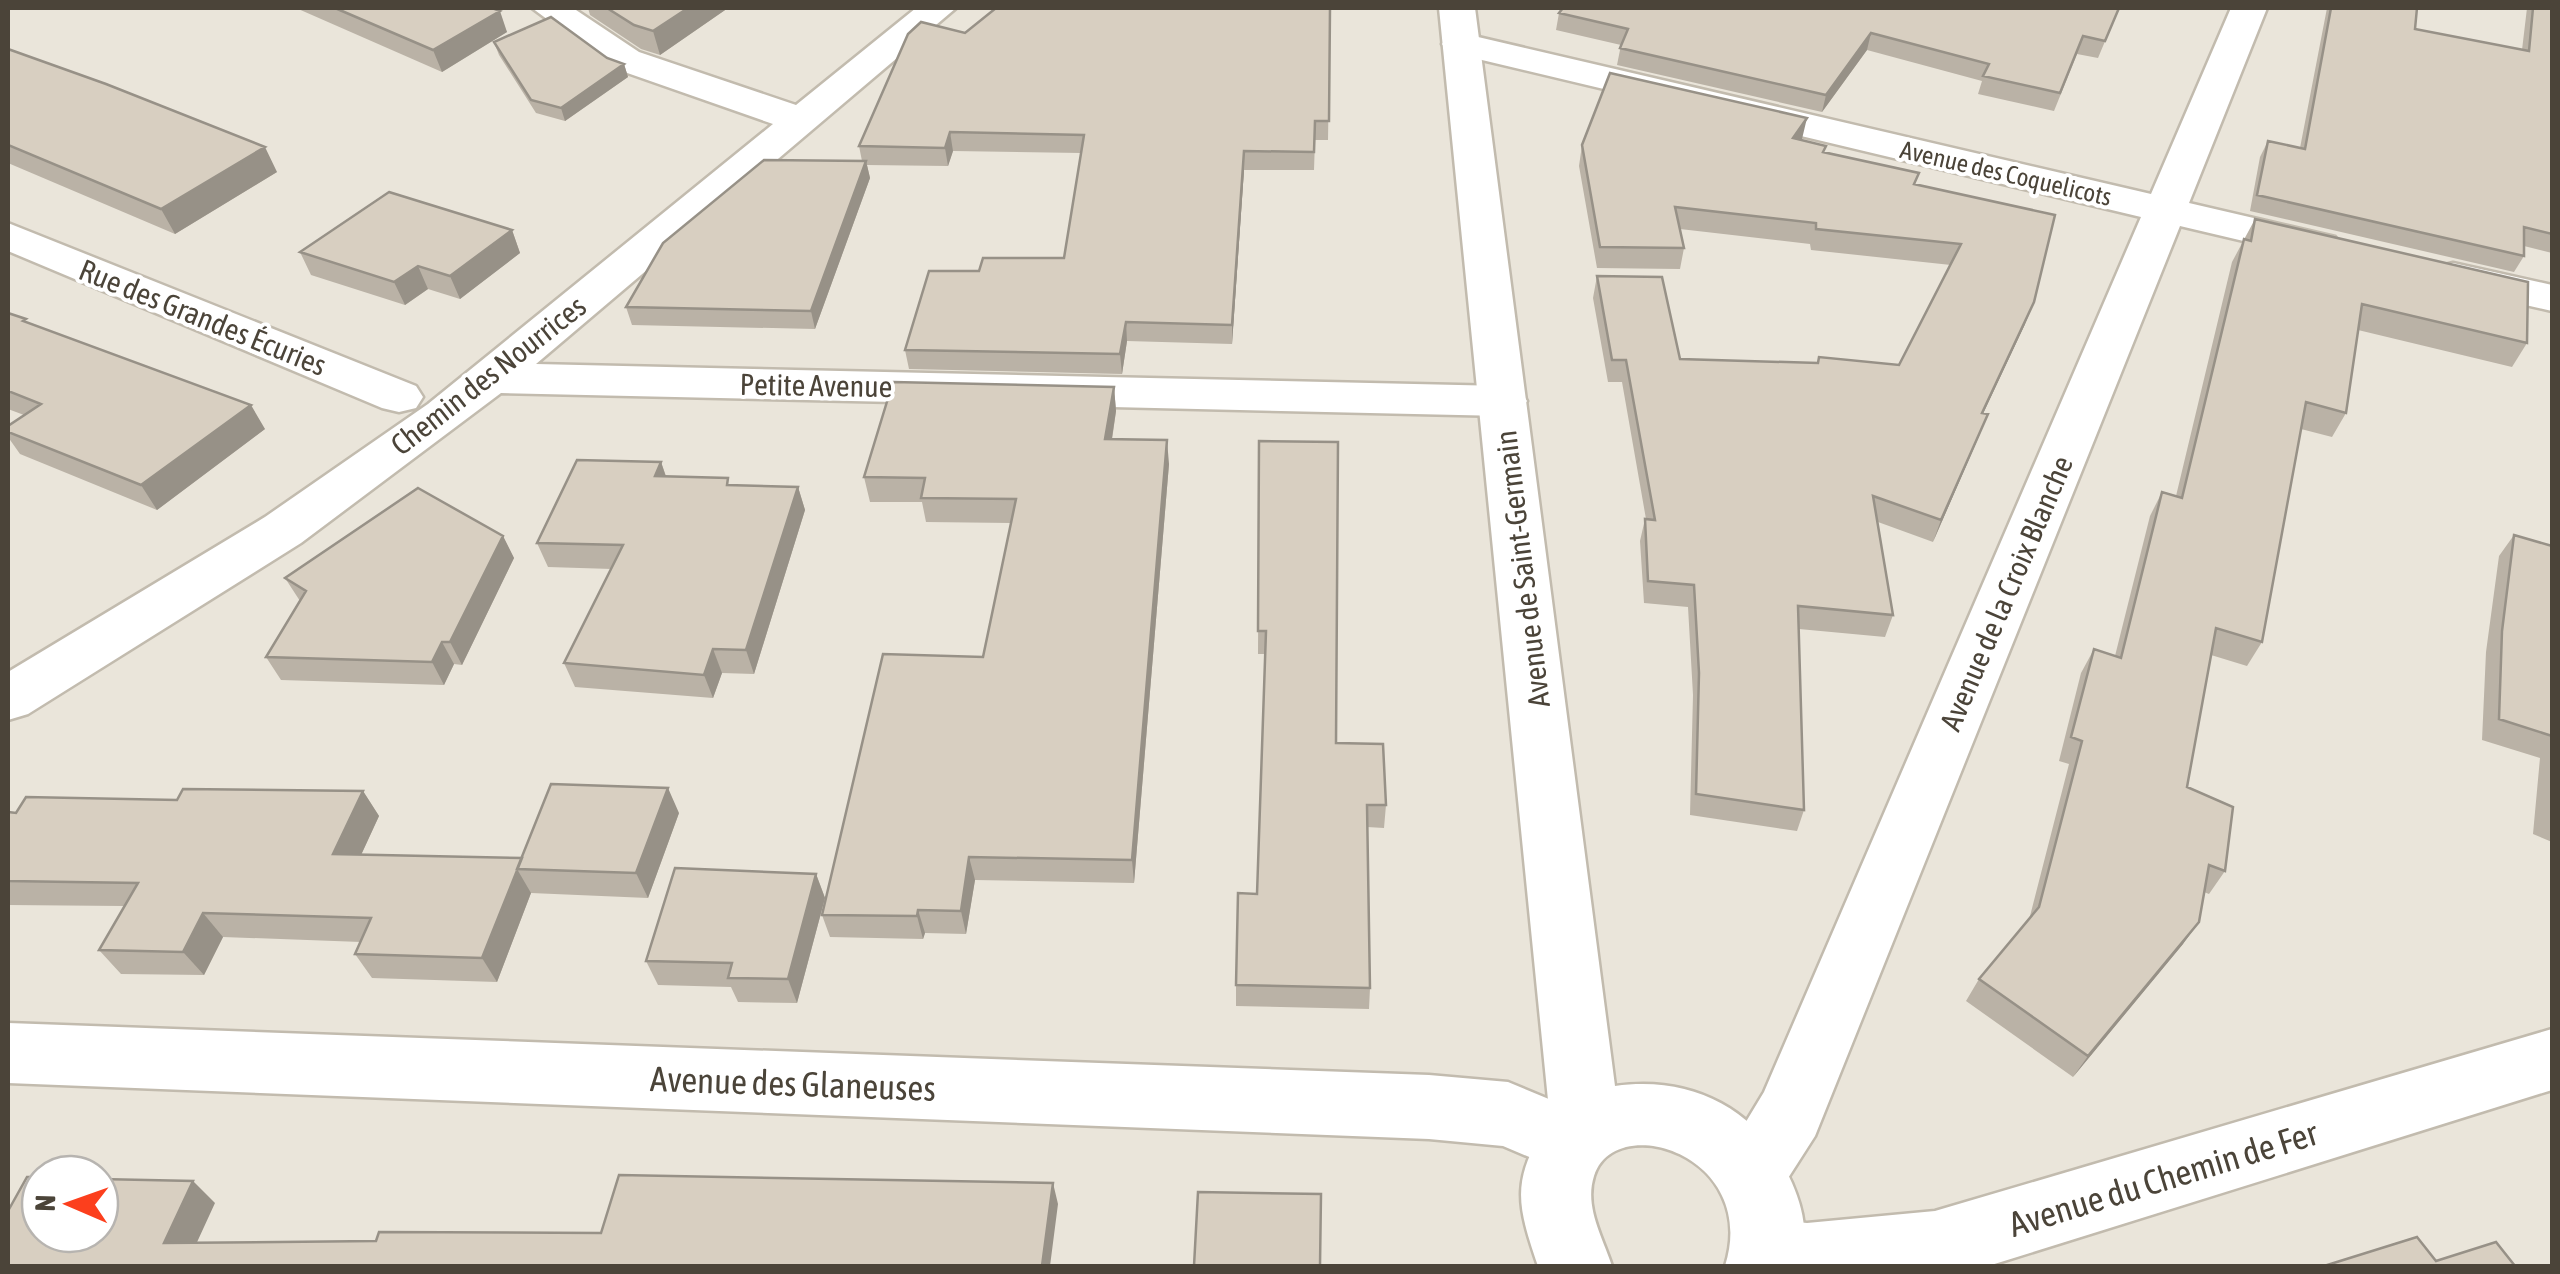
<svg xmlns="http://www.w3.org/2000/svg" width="2560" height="1274" font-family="'Asap Condensed',sans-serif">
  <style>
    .residential { fill: #eae5da; fill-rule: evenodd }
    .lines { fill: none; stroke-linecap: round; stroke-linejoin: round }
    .minor-casing { stroke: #c2bbae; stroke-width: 5 }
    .tertiary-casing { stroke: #c2bbae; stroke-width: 5 }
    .minor { fill: #fff; fill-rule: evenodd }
    .tertiary { fill: #fff; fill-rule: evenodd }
    .wall { fill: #bab2a6 }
    .shaded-wall { fill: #979187 }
    .building { fill: #d8cfc1; stroke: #979187; stroke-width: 2.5 }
    .labels { text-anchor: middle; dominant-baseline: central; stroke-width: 8; stroke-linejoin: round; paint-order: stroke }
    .far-street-label { font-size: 25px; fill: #4b4439; stroke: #fff }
    .street-label { font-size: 30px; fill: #4b4439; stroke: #fff }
    .near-street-label { font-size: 35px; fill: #4b4439; stroke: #fff }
  </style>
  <rect width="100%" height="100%" fill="#f6f3ec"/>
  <!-- residential -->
  <path class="residential" d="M8,8H2552V1266H8ZM40,1174H100V1234H40Z"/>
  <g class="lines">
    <!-- minor casing -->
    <g class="minor-casing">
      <path id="minor" d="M532,8H573L639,52L796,105L916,8H956L536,364L1503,386L1520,390L1527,401L1520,412L1503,416L501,393L301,543L28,714L8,720V672L265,517L428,404L773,124L613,68Z
        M2231,8H2267L2189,203L2335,237L2342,246L2335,255L2320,259L2180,226L1815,1136L1776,1197L1751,1207L1726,1197L1715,1173L1764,1092L2141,217L1461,55L1448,52L1442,44L1448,36L1461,33L2151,194Z
        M8,223L416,386L423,397L416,408L399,412L382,408L8,251Z
        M2453,263L2552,285V311L2437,285L2431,276L2437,267Z
        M8,1023L1429,1075L1508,1082L1597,1119L1607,1142L1597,1165L1572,1175L1503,1146L1429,1139L8,1083Z
        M2552,1029V1090L1988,1266H1734L1729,1255L1740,1229L1766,1219L1807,1223L1935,1211Z"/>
    </g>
    <!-- tertiary casing -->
    <g class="tertiary-casing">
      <path id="tertiary" d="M1439,8H1475L1615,1086C1693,1075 1760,1110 1792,1183C1804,1211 1809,1237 1799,1266H1725C1760,1155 1615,1110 1594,1176C1584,1207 1603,1238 1612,1266H1538C1516,1202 1511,1179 1550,1120Z"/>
    </g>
    <!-- minor -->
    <use href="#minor" class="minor"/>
    <!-- tertiary -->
    <use href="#tertiary" class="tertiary"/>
  </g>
  <!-- wall -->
  <path class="wall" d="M296,8H492L507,32L442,72Z
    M588,8H728L660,55L641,49L590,15Z
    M1330,8L1328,140H1315L1314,170H1244L1232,344L1127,341L1122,374L909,369L905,350L979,271L1064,258L1081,153L953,151L948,166L867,165L870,178L815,329L632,325L626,307L862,161L859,146L965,33Z
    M2119,8L2098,58L2077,54L2054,111L1978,94L1982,81L1867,50L1822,112L1617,65L1621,45L1556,30L1559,13Z
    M2327,8H2417L2415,29L2522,50L2527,8H2552V253L2524,246V256L2514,272L2250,211L2260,157L2268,141L2300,148Z
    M494,42L607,58L624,64L628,77L565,121L536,113L499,55Z
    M8,49L277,172L175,234L8,163Z
    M1801,140L1824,152L1919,173L1915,184L2025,324L1983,413L1979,436L1933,542L1878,522L1893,615L1885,637L1799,629L1804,810L1797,831L1690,815L1693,695L1688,607L1644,603L1640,541L1645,519H1646L1622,382H1608L1593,298L1597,276L1680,359L1817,363L1819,357L1899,365L1951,265L1811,250L1810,244L1680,229L1684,248L1680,269L1597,268L1579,166L1582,145Z
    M2255,219L2527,343L2512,367L2358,330L2346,413L2332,437L2301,429L2262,642L2247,666L2211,655L2187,787L2225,871L2209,894L2204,892L2183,944L2073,1077L1966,1001L1979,979L2029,920L2069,764L2059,761L2081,673L2094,649L2115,656L2150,516L2162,492L2176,496L2232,262Z
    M512,230L520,253L460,299L428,289L405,305L311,275L300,252Z
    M8,313L29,323L265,429L157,510L20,454L8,437V426L24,415L8,409Z
    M1114,387L1116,411L1112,440L1169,464L1134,883L975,880L966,934L925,933L923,939L830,937L822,915L983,657L1011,523L926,522L922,502H870L864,477Z
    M1259,441L1336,743L1386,805L1384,828L1367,827L1370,988L1369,1009L1236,1006V985L1257,894L1265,654H1258Z
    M661,462L666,476L731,485L798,487L805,510L754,674L722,673L713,698L575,687L564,663L612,569L548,567L537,543Z
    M2514,535L2552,546V842L2533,834L2540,758L2482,740L2486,652L2499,556Z
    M503,536L514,558L462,665L454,664L444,685L281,680L266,657L300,601L285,578Z
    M363,791L379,816L361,855L522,858L679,813L648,898L531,893L497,982L372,978L355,954L361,942L223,937L204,975L121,974L99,950L124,906L8,905V812L16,813L177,800Z
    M816,874L825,898L797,1003L738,1002L731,987L658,985L646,961Z"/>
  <!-- shaded-wall -->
  <path class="shaded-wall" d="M688,8H728L660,55L653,31Z
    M500,11L507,32L442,72L433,50Z
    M1871,33L1867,50L1822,112L1826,95Z
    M624,64L628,77L565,121L561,108Z
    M1807,118L1802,139L1788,159L1793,138Z
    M950,132L953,151L948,166L945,148Z
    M265,147L277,172L175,234L161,209Z
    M1244,151V170L1232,344V325Z
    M866,161L870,178L815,329L811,311Z
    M512,230L520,253L460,299L450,276Z
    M418,266L428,289L405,305L394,282Z
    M2034,302L2025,324L1973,435L1982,413Z
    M1126,322L1127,341L1122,374L1120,354Z
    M1114,387L1116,411L1108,464L1105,439Z
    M251,405L265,429L157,510L141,485Z
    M1988,414L1979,436L1933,542L1941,520Z
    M1167,440L1169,464L1134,883L1132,860Z
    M661,462L669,486L655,476Z
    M798,487L805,510L754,674L746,650Z
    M503,536L514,558L462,665L450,642Z
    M442,642L454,664L444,685L432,662Z
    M713,649L722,673L713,698L704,675Z
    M668,788L679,813L648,898L636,873Z
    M363,791L379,816L350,879L333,854Z
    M969,857L975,880L966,934L961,911Z
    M517,869L531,893L497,982L482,958Z
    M816,874L825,898L797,1003L788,979Z
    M918,910L925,933L923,939L917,916Z
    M203,913L223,937L204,975L183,952Z
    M2199,922L2183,944L2073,1077L2088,1056Z
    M193,1181L215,1203L187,1264L164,1243Z
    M1053,1183L1058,1204L1050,1266H1042Z"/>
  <!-- building -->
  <path class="building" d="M335,8H492L500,11L433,50Z
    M607,8H688L653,31L634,25Z
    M996,8H1330L1329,121H1315L1314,152L1244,151L1232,325L1126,322L1120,354L905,350L929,271H979L983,258H1064L1084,135L950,132L945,148L859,146L908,34L921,22L965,33Z
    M1563,8H2119L2105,41L2083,36L2060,93L1983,76L1989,64L1871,33L1826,95L1620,48L1628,29L1559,13Z
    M2331,8H2417L2415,29L2529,51L2533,8H2552V234L2524,227V256L2257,195L2268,141L2305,149Z
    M551,17L607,58L624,64L561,108L531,100L494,42Z
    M8,49L106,84L265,147L161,209L8,145Z
    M1610,73L1807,118L1793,138L1826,146L1823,152L1919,173L1914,184L2055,215L2034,302L1982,413L1988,414L1941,520L1873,496L1893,615L1798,606L1804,810L1696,794L1699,673L1694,585L1648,581L1645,519L1655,520L1626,360H1612L1597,276L1662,277L1680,359L1818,363L1819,357L1899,365L1961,244L1816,229V223L1675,207L1684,248L1600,247L1582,145Z
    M764,160L866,161L811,311L626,307L663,243Z
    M389,192L512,230L450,276L418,266L394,282L300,252Z
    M2255,219L2528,282L2527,343L2362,304L2346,413L2306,402L2262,642L2216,628L2187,787L2233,807L2225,871L2209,865L2199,922L2088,1056L1979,979L2039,907L2082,741L2071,737L2094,649L2121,658L2162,492L2182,498L2244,239L2251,241Z
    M8,313L26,319L23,321L251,405L141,485L8,432V426L41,404L8,391Z
    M893,382L1114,387L1105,439L1167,440L1132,860L969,857L961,911L918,910L917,916L822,915L883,654L983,657L1016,499L921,498L925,478L864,477Z
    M1259,441L1338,442L1336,743L1383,744L1386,805H1367L1370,988L1236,985L1238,893L1257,894L1266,631H1258Z
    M577,460L661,462L655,476L728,478L727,485L798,487L746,650L713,649L704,675L564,663L623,545L537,543Z
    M418,488L503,536L450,642H442L432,662L266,657L306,591L285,578Z
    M2514,535L2552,546V736L2499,719L2502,631Z
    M551,784L668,788L636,873L517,869Z
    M183,789L363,791L333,854L522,858L482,958L355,954L371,918L203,913L183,952L99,950L138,883L8,881V812L16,813L26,797L177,800Z
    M675,868L816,874L788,979L728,978L732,963L646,961Z
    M619,1175L1053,1183L1042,1266H8V1211L27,1177H40V1234H100V1179L193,1181L164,1243L376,1241L379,1232L601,1233Z
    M1198,1192L1321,1194L1320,1266H1194Z
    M2417,1237L2436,1261L2496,1242L2515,1266H2324Z"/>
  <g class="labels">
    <!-- far-street labels -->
    <g class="far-street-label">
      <text transform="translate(2006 173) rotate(13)">Avenue des Coquelicots</text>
    </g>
    <!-- street labels -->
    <g class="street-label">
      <text transform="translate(203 317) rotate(22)">Rue des Grandes Écuries</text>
      <text transform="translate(488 375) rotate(-38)">Chemin des Nourrices</text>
      <text transform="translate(816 385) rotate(1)">Petite Avenue</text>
      <text transform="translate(1522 569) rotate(-97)">Avenue de Saint-Germain</text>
      <text transform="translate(2006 593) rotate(-67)">Avenue de la Croix Blanche</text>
    </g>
    <!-- near-street labels -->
    <g class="near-street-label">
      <text transform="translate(793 1083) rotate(2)">Avenue des Glaneuses</text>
      <text transform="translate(2163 1178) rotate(-17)">Avenue du Chemin de Fer</text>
    </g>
  </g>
  <!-- border -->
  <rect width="2560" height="1274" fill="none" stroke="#4b4439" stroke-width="20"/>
  <!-- north arrow -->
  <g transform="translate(70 1204) rotate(272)"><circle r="48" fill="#ffffff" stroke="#b7b4b0" stroke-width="2.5"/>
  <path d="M0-8L18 38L0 25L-18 38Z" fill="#fc3f1d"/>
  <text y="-15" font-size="28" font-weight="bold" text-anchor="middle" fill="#4b4439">N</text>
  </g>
</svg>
